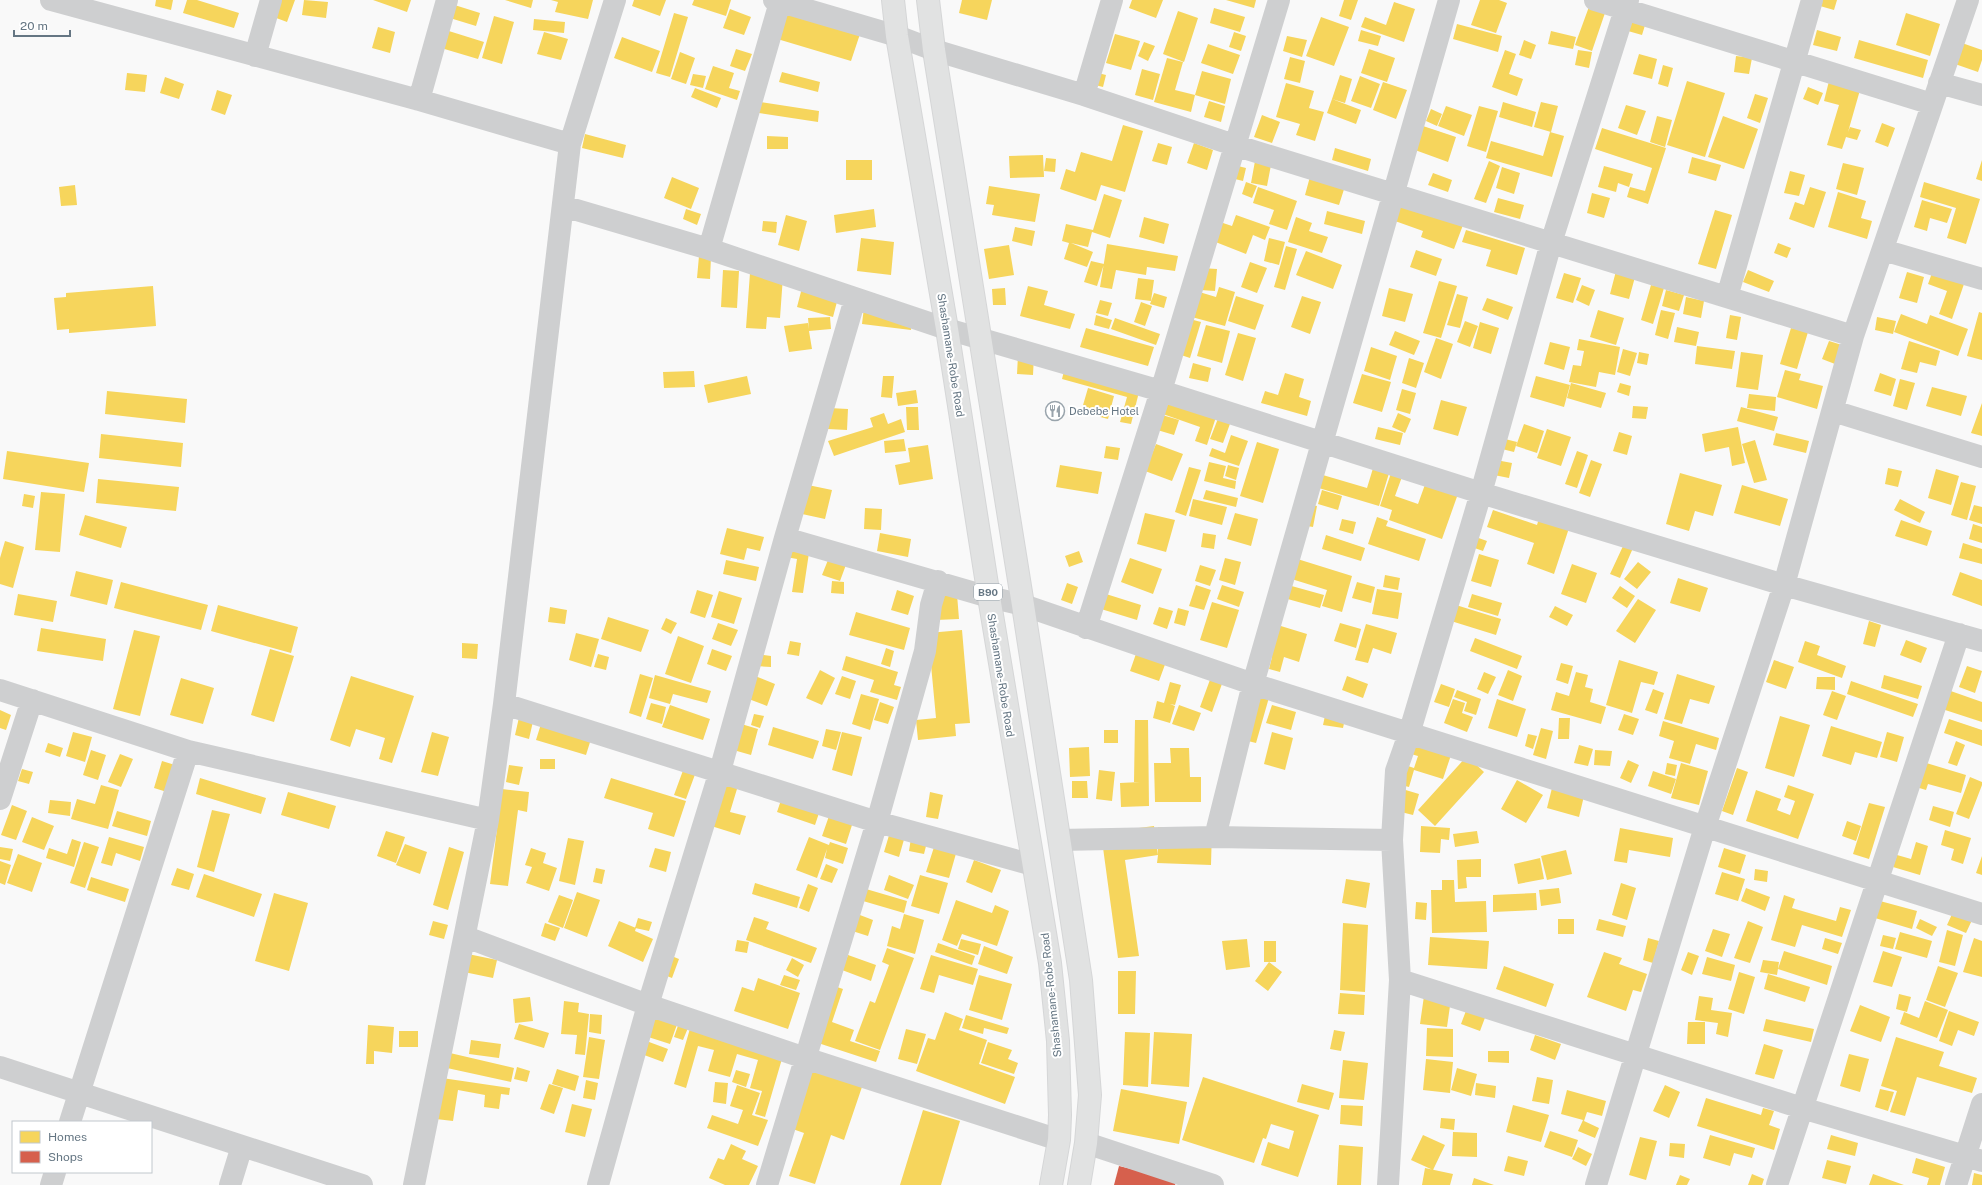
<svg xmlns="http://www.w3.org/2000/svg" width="1982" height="1185" font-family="'Public Sans',sans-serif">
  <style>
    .homes { fill: #f6d55c }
    .shops { fill: #d6604d }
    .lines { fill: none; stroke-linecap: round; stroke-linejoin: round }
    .major-casing { stroke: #d5d6d7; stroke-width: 24 }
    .minor { stroke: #cecfd0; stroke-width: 22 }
    .major { stroke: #e1e2e2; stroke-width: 22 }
    .labels { text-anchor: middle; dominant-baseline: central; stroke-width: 4; stroke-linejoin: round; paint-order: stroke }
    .shield { fill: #fff; stroke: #939fa8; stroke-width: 1 }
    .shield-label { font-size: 10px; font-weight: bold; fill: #657683 }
    .street-label { font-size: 11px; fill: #657683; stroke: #fff }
    .poi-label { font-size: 11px; fill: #657683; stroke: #fff; text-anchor: start }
  </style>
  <rect width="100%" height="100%" fill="#f9f9f9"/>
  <!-- homes -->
  <path class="homes" d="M156,0H173L171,10L155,6Z
    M187,0H197L239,13L234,28L183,13Z
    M277,0H295L287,22L271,16Z
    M304,0L328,2L326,18L302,15Z
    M373,0H411L407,12Z
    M505,0H533L531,8Z
    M551,0H593L588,19L555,12L558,2Z
    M634,0H666L660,16L632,6Z
    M694,0H731L726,16L692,5Z
    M962,0H992L987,20L959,13Z
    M1132,0H1163L1156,18L1129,8Z
    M1226,0H1256L1254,8Z
    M1344,0H1358L1351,20L1339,16Z
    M1480,0H1499L1507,3L1496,33L1471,25Z
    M1821,0H1837L1834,10L1820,6Z
    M445,2L480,13L476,26L440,15Z
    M1394,2L1415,9L1404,42L1361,27L1365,17L1386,25Z
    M1590,4L1606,10L1592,51L1575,45Z
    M1214,8L1245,17L1240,32L1210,23Z
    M730,9L751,17L744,35L723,28Z
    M783,11L860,34L851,61L774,38Z
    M1178,11L1198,18L1184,62L1163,54Z
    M674,13L688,17L670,77L656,73Z
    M1906,13L1940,24L1930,56L1896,45Z
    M494,16L514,22L502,64L482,58Z
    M1321,17L1349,27L1334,66L1306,56Z
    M1632,18L1646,22L1642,35L1628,31Z
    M534,19L565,22L564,33L533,30Z
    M1457,24L1502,36L1498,52L1453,39Z
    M378,27L395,32L390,53L372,48Z
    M436,27L484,42L478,59L431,45Z
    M1361,30L1381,36L1378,46L1358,41Z
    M1817,30L1841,37L1837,51L1813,45Z
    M1551,31L1576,37L1573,49L1548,44Z
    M544,32L568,39L561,60L537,54Z
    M1234,32L1246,36L1241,51L1229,47Z
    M1115,34L1140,41L1131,70L1106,63Z
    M1287,36L1307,40L1302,57L1283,51Z
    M622,37L660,51L652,72L614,58Z
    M1524,40L1536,45L1531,59L1519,55Z
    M1859,40L1928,60L1923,78L1854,58Z
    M1144,42L1155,46L1148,61L1138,56Z
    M1962,43L1982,50V60L1978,72L1955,64Z
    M1208,44L1240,55L1233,74L1201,63Z
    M736,49L752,54L745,71L730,66Z
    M1369,49L1395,58L1387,82L1361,73Z
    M1505,50L1516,54L1509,74L1523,79L1517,96L1492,87Z
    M1578,50L1592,52L1589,68L1575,65Z
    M680,52L695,58L686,84L671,79Z
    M1639,54L1657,59L1652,79L1633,74Z
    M1736,56L1752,58L1749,74L1734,72Z
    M1290,57L1305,61L1300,83L1284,79Z
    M1167,58L1183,62L1175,90L1195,95L1191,112L1154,102Z
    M1663,65L1673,68L1668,87L1658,84Z
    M713,66L734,73L729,88L740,91L737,100L705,89Z
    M1142,69L1160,74L1153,100L1135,95Z
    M1090,71L1106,75L1103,87L1087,83Z
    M1202,71L1231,79L1225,104L1195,95Z
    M782,72L820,82L818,92L779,82Z
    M127,73L147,75L145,92L125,90Z
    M693,74L706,76L703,88L690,85Z
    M1340,75L1352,79L1345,103L1332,99Z
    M1360,76L1380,84L1371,108L1351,101Z
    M165,77L184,84L179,99L160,93Z
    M1687,81L1725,93L1705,157L1667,145Z
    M1829,81L1860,90L1848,132L1850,127L1861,130L1857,140L1846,137L1842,149L1827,145L1839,105L1824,101Z
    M1383,82L1407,90L1396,119L1373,110Z
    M1286,83L1314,91L1309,108L1324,112L1315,141L1296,135L1300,124L1276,117Z
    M1808,87L1823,93L1818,105L1803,99Z
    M695,88L721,98L717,108L691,97Z
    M217,90L232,95L225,115L211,110Z
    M1755,94L1768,98L1760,123L1747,118Z
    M1332,99L1361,110L1356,124L1327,113Z
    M1209,101L1225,106L1221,122L1204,117Z
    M760,102L819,111L818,122L759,113Z
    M1503,102L1536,112L1532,127L1499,117Z
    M1541,102L1558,106L1551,132L1534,127Z
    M1626,105L1646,111L1637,135L1618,128Z
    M1446,106L1472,115L1464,136L1438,126Z
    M1479,106L1498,111L1486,152L1467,146Z
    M1431,109L1442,114L1437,126L1426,121Z
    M1262,115L1280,122L1272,143L1254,137Z
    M1657,116L1672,120L1665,147L1650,142Z
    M1723,116L1758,129L1744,169L1708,157Z
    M1882,123L1895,128L1888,147L1875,142Z
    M1123,125L1143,131L1125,192L1101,185L1096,201L1060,189L1066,169L1075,172L1081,152L1112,161Z
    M1423,126L1456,137L1448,162L1415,150Z
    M1602,128L1666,148L1648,204L1627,197L1630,187L1645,191L1652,168L1595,149Z
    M1550,132L1564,136L1552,177L1486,158L1491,141L1543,156Z
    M585,134L626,145L623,158L582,148Z
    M767,136L788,137V149H767Z
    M1158,143L1172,147L1167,165L1152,161Z
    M1194,143L1213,150L1207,170L1187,163Z
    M1335,148L1371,159L1368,171L1332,160Z
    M1043,155L1044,177L1010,178L1009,156Z
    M1692,157L1721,165L1716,181L1688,173Z
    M1046,158L1056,159L1055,172L1044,171Z
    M846,160H872V180H846Z
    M1982,160V181L1976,179Z
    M1255,161L1271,165L1267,186L1251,183Z
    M1489,161L1500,166L1486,203L1474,199Z
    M1843,163L1864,168L1857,195L1836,189Z
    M1234,165L1246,168L1243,181L1231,178Z
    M1604,166L1633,174L1629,187L1618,183L1616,192L1598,187Z
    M1502,167L1520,173L1514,194L1496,188Z
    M1790,171L1805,175L1799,196L1784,193Z
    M1311,173L1346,183L1339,205L1305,195Z
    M1433,173L1452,180L1448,192L1428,185Z
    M672,177L699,188L691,209L664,198Z
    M1246,182L1257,186L1252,198L1242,194Z
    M1924,182L1980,199L1966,244L1947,238L1956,208L1920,197Z
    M75,185L77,205L61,206L59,187Z
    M989,186L1040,194L1035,222L992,215L994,205L986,204Z
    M1258,187L1297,201L1287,230L1269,224L1274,210L1253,203Z
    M1810,187L1826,192L1814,228L1789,219L1795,202L1804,205Z
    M1838,192L1866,201L1861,218L1872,221L1867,239L1828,227Z
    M1592,193L1610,198L1604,218L1587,213Z
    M1104,194L1122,200L1110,238L1092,232L1088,247L1071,243L1093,252L1087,267L1064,259L1069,243L1062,241L1066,224L1093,230Z
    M1498,198L1524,205L1520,219L1494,212Z
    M1922,200L1952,209L1947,223L1930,218L1927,231L1914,227Z
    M1402,203L1463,225L1454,249L1421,237L1423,231L1395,221Z
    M686,209L701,214L697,225L683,219Z
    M874,209L876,227L836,233L834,215Z
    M1715,210L1732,215L1716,269L1698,264Z
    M1327,211L1365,221L1362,234L1324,224Z
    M786,215L807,221L799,251L778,245Z
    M1236,215L1270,227L1265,240L1253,235L1246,254L1213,241L1220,222L1232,226Z
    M1144,217L1169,224L1164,244L1139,237Z
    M1296,217L1312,223L1309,231L1328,237L1322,253L1288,242Z
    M763,221L777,222L776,233L762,231Z
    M1015,227L1035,231L1032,246L1012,241Z
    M1466,230L1525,248L1517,275L1486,266L1491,250L1462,242Z
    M861,238L894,242L891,275L857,271Z
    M1269,238L1285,242L1279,265L1264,261Z
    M1778,243L1791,248L1787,258L1774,253Z
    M1107,244L1178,256L1175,271L1147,267L1146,275L1116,270L1112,289L1100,287Z
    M1009,245L1014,275L989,279L984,249Z
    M1286,246L1297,249L1285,290L1274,287Z
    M1416,250L1442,259L1436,276L1410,267Z
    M1306,251L1342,265L1333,289L1296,275Z
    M699,256L711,257L710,279L697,278Z
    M1091,261L1104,264L1097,286L1084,282Z
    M1250,262L1267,268L1257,293L1241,287Z
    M1201,268L1217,269L1215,291L1200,290Z
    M723,270L739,271L737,308L721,307Z
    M1748,270L1774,281L1769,292L1743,282Z
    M1616,271L1635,277L1629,299L1610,294Z
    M1907,272L1924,277L1917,303L1899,298Z
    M750,273L783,276L780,318L767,317L766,329L746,328Z
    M1564,273L1581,278L1573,303L1556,298Z
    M1932,273L1964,284L1952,319L1939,314L1947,291L1928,284Z
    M1138,278L1154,280L1151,301L1135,299Z
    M1439,281L1457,286L1441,338L1423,333Z
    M803,284L839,294L833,317L797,307Z
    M1582,285L1595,290L1589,306L1576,300Z
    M1651,285L1664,288L1653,324L1641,320Z
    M153,286L156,326L69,333V329L57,330L54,298L66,297V293Z
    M1028,286L1048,291L1044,305L1075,314L1070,329L1020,316Z
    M1219,287L1235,292L1225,326L1188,316L1196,291L1216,297Z
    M1005,288L1006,305H993L992,289Z
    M1389,288L1413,294L1405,322L1382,316Z
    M1666,290L1684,295L1679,311L1662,306Z
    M1154,293L1167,297L1164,308L1150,304Z
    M1457,294L1468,297L1460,328L1447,325Z
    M1236,296L1264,305L1255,330L1228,321Z
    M1302,296L1321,302L1310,334L1291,327Z
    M1686,297L1704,301L1701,318L1683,314Z
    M1487,298L1513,307L1508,320L1482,310Z
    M1100,300L1112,303L1108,316L1096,313Z
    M1141,302L1152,306L1145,326L1134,322Z
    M864,307L912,313L911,330L862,324Z
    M1598,310L1624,318L1616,345L1590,337Z
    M1661,310L1675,313L1668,339L1655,335Z
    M1979,312L1982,313V360L1967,356Z
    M1901,314L1927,324L1930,315L1968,329L1958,356L1894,332Z
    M1096,315L1112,320L1109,329L1094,325Z
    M1730,315L1741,317L1737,340L1726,338Z
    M830,317L831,329L809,331L812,349L789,352L784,326L808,323L809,329L808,318Z
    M1877,317L1896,321L1893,334L1875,330Z
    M1115,318L1160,334L1156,345L1111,329Z
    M1186,318L1201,322L1190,358L1175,353Z
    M1465,321L1478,326L1470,347L1457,342Z
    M1480,322L1499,328L1491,354L1473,348Z
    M1206,325L1230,331L1222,363L1197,356Z
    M1677,327L1699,332L1696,346L1674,342Z
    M1086,328L1154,347L1148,366L1080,347Z
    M1791,328L1808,332L1797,369L1780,364Z
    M1395,331L1420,341L1414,355L1389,345Z
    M1238,333L1256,338L1243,381L1225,375Z
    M1436,338L1453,344L1441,379L1424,372Z
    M1579,339L1620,347L1615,375L1599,372L1596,387L1569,382L1573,365L1581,366L1584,351L1577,350Z
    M1829,341L1842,345L1835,364L1822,359Z
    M1909,341L1940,351L1936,366L1920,362L1917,373L1901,369Z
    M1550,342L1570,347L1564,370L1544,364Z
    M1697,346L1735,351L1732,369L1695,364Z
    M1371,347L1397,356L1390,380L1364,371Z
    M1623,349L1637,353L1630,376L1617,372Z
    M1639,352L1649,354L1647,365L1637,363Z
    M1741,352L1763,355L1758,390L1736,387Z
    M1018,355H1034L1033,375L1017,374Z
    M1409,358L1424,363L1416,388L1402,383Z
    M1193,363L1211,368L1208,382L1189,378Z
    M1065,367L1140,388L1131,424L1120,422L1127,397L1062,379Z
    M1785,370L1801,374L1799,380L1823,386L1817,409L1777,397Z
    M694,371L695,387L664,388L663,372Z
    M1285,373L1304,379L1299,397L1311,401L1307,416L1261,403L1265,391L1278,395Z
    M1880,373L1896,379L1891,396L1874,391Z
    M1362,374L1391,382L1382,412L1353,403Z
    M747,376L751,394L708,403L704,385Z
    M883,376H894L892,398L881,397Z
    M1536,376L1570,385L1564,407L1530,397Z
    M1900,379L1915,383L1907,410L1893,406Z
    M1571,383L1606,393L1601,408L1567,398Z
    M1620,383L1631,386L1629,396L1617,392Z
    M1932,387L1967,396L1961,416L1926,406Z
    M1088,388L1114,396L1108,419L1081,412Z
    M1402,389L1416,393L1410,414L1396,410Z
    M916,390L918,403L898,406L896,393Z
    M107,391L187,399L185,423L105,414Z
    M1749,394L1776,397L1775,411L1747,408Z
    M1165,399L1216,417L1207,445L1195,441L1200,427L1160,413Z
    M1441,400L1467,407L1458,436L1433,429Z
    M1982,403V436L1971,433Z
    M1633,406L1648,407L1646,419L1632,418Z
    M906,407H918L919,430H907Z
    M1741,407L1778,417L1774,431L1737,421Z
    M829,408L848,409L847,430L828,429Z
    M884,413L888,424L901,419L905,432L834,456L828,441L873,427L870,418Z
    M1398,413L1411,419L1405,433L1392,427Z
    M1159,414L1179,420L1174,435L1154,429Z
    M1219,416L1231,421L1223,443L1210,439Z
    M1524,424L1544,431L1537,453L1516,446Z
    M1378,427L1403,433L1400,445L1375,439Z
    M1738,427L1745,463L1732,466L1729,447L1705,452L1702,434Z
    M1547,429L1571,437L1561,466L1537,458Z
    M1619,432L1632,436L1627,455L1613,451Z
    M1776,433L1809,441L1806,453L1773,445Z
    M101,434L183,443L181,467L99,458Z
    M1231,435L1248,441L1239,466L1209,456L1212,448L1225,453Z
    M904,439L906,451L885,453L884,441Z
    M1505,439L1517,442L1514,452L1502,449Z
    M1755,440L1767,480L1754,483L1742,444Z
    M1257,442L1279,449L1263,503L1240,496Z
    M1156,444L1183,454L1172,481L1145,471Z
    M928,445L933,479L899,485L895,465L910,462L908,448Z
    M1106,446L1120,448L1118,460L1104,458Z
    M7,451L89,463L84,492L3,479Z
    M1577,451L1588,455L1577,488L1565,484Z
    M1496,460L1512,463L1509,478L1494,475Z
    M1591,460L1602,464L1590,497L1579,493Z
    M1209,462L1226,466L1223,478L1236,481L1235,489L1204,481Z
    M1060,465L1102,472L1098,494L1056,487Z
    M1228,465L1239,468L1236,480L1225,476Z
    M1374,465L1390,470L1379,506L1312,486L1316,473L1367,488Z
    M1189,467L1201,470L1186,516L1175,512Z
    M1888,468L1902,471L1898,487L1885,484Z
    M1936,469L1959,476L1951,505L1928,498Z
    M1392,470L1403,474L1395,496L1418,504L1427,479L1459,491L1442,539L1389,520L1392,510L1380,506Z
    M1680,473L1722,485L1713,516L1695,511L1689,531L1666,524Z
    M98,479L179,487L176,511L96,503Z
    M1961,482L1976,486L1967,520L1951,515Z
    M808,485L832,490L825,519L802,514Z
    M1742,485L1788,499L1780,526L1734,513Z
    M1206,490L1238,498L1236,507L1203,499Z
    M1322,490L1342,496L1338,510L1318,504Z
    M41,492L65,494L60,552L35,550Z
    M24,494L35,496L33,508L22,506Z
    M1193,499L1227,507L1222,525L1189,516Z
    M1900,499L1925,512L1920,523L1894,510Z
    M1305,504L1317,506L1313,527L1301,525Z
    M1974,505L1982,507V524L1969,520Z
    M865,508L882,509L881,530L864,529Z
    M1493,510L1537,525L1540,515L1570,525L1554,574L1527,564L1534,543L1487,527Z
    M1145,513L1175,520L1166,552L1137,544Z
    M1235,513L1258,519L1251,546L1227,539Z
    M85,515L127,527L121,548L79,535Z
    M1377,517L1388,521L1386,526L1426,539L1419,561L1368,544Z
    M1342,519L1356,522L1353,534L1339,530Z
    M1901,520L1932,531L1927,546L1895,536Z
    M1973,524L1982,527V543L1969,539Z
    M727,528L764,537L760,551L747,548L744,560L720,554Z
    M880,533L911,539L908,557L877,551Z
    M1203,533L1216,535L1214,549L1201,547Z
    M1326,535L1365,548L1361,561L1322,549Z
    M1473,536L1487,541L1483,551L1469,546Z
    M5,541L24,547L13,588L0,584V558Z
    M788,543L810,546L803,593L792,592L797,559L786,557Z
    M1963,543L1982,549V564L1959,558Z
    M1624,544L1633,548L1620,578L1610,574Z
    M1079,551L1083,562L1069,567L1065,556Z
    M1479,554L1499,560L1491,587L1471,581Z
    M830,555L847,562L840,581L822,575Z
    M1291,557L1352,576L1342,612L1322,606L1327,590L1285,577Z
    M1130,558L1162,569L1153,594L1121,582Z
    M1225,558L1241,562L1235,585L1219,580Z
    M726,560L759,567L756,581L723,574Z
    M1638,562L1651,572L1637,589L1624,579Z
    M1572,564L1597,573L1586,603L1561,594Z
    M1200,565L1216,570L1210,586L1195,581Z
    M76,571L113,580L107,605L70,596Z
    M1960,572L1982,580V606L1952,595Z
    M1385,575L1400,578L1398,590L1383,587Z
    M1678,578L1708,588L1700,612L1670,603Z
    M832,581L844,582V594L831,593Z
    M121,582L208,605L201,630L114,608Z
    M956,582L959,619L936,620L933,583Z
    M1357,582L1375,587L1371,603L1352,598Z
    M1067,583L1078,587L1072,604L1061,600Z
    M1196,585L1211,590L1204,610L1189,606Z
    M1222,585L1244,592L1239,607L1217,599Z
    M1288,585L1324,595L1320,608L1284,598Z
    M1620,586L1635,596L1627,608L1612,598Z
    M1377,589L1402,593L1398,619L1372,614Z
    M697,590L713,595L705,618L690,613Z
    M897,590L914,596L908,615L891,610Z
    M719,591L742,598L734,624L711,617Z
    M18,594L57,601L53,622L14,615Z
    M1106,594L1141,605L1137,620L1101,609Z
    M1472,594L1502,603L1498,616L1468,607Z
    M1638,599L1656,610L1635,643L1616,631Z
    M1212,602L1239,610L1227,648L1200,640Z
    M218,605L298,627L291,653L211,631Z
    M1456,605L1501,619L1496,635L1451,621Z
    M1555,606L1573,615L1567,626L1549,617Z
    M550,607L567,610L565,624L548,622Z
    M1159,607L1173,611L1167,629L1153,624Z
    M1178,608L1189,611L1185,626L1174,623Z
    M856,612L910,628L904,650L849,635Z
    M608,617L649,630L641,652L601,639Z
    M666,618L677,623L671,634L661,629Z
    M1869,621L1881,625L1875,647L1863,644Z
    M718,623L738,630L731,646L712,639Z
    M1271,623L1307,634L1299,662L1284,657L1280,672L1269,669L1272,657L1263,654Z
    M1340,623L1361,629L1356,648L1334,641Z
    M1366,624L1397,633L1391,654L1373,648L1368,663L1355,660Z
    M41,628L106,639L103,661L37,651Z
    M134,630L160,636L140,716L113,709Z
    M962,630L970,723L955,724L956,736L918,740L916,720L936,718L928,633Z
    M576,633L599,639L591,667L569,660Z
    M678,636L704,646L691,683L665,674Z
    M1475,638L1522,656L1517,669L1470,651Z
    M1906,640L1927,648L1921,663L1900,655Z
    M790,641L801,643L799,656L787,654Z
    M1805,641L1820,646L1817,655L1846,666L1842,678L1798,662Z
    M462,643L478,644L477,659L462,658Z
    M886,648L894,651L890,667L881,664Z
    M1138,648L1167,659L1159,681L1130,671Z
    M270,649L294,656L274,722L251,715Z
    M712,649L732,656L726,671L707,664Z
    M598,654L609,657L606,670L594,667Z
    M756,654L771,656V667L755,666Z
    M846,656L898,672L894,685L901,687L897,700L870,692L874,680L842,670Z
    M1619,660L1658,672L1654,685L1641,682L1632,713L1606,705Z
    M1774,660L1794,667L1786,689L1766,682Z
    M1561,663L1573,666L1568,684L1556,680Z
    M1967,666L1982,671L1975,693L1959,687Z
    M820,670L835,678L822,705L806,698Z
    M1508,670L1522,676L1513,701L1498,695Z
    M1484,672L1496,677L1488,694L1477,689Z
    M1576,672L1588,675L1585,687L1593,689L1590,702L1606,707L1601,724L1551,710L1556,692L1569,696Z
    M640,674L653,678L641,717L629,713Z
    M1677,674L1715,686L1709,704L1690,699L1682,724L1664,719Z
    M655,675L711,691L707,703L673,694L670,704L649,698Z
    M1884,675L1922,686L1918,699L1881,688Z
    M351,676L414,696L392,763L379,759L385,738L356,729L350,747L330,740Z
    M755,676L775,684L767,706L746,698Z
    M842,676L856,681L850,699L835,694Z
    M1347,676L1368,684L1363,698L1342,690Z
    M1211,677L1223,681L1212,712L1200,707Z
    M1817,677H1835V690L1816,689Z
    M181,678L214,688L203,724L170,715Z
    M1851,681L1918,704L1913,717L1847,694Z
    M1170,682L1181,685L1175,705L1170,704L1175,706L1170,723L1153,718L1157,701L1164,703Z
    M1441,684L1455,689L1449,707L1434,702Z
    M1653,689L1664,693L1657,714L1645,710Z
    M1945,689L1982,702V722L1939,708Z
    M1254,690L1270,694L1256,743L1240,739Z
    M1457,690L1481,699L1476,715L1464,711L1467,702L1454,697Z
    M1832,691L1846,696L1837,720L1823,715Z
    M861,694L879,699L870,730L852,724Z
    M1453,699L1465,703L1462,713L1473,717L1467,732L1444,723Z
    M1497,699L1526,709L1517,737L1488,728Z
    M880,702L894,707L888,724L874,720Z
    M651,703L666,707L662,724L646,719Z
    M670,705L710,719L703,740L662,727Z
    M1179,705L1201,713L1194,731L1172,724Z
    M1272,705L1296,712L1291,730L1266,723Z
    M0,710L11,715L6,730L0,728Z
    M1326,711L1346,714L1343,728L1323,725Z
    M520,713L534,717L529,739L515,735Z
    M754,714L764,716L760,728L751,725Z
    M1624,714L1639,719L1633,735L1618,730Z
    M1780,716L1810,725L1794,777L1765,768Z
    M1559,718H1570L1569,739H1558Z
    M1949,719L1982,730V746L1944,733Z
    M1135,720H1148L1149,806L1121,807L1120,783L1140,782H1134Z
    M1663,721L1719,738L1716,750L1696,744L1690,764L1669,758L1674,741L1659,736Z
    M738,723L758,729L751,755L730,749Z
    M541,724L591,739L586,755L536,740Z
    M1831,726L1882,742L1877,758L1855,752L1851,765L1822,756Z
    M773,727L819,741L813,759L768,745Z
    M1541,728L1553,731L1546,759L1533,755Z
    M826,729L841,732L836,750L822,746Z
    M1104,730H1118V743H1104Z
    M73,732L92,737L85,762L66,756Z
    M432,732L449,737L438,776L421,772Z
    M842,732L862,737L852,776L832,770Z
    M1272,732L1293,738L1285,770L1264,764Z
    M1887,732L1904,737L1897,762L1880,757Z
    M1528,734L1537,736L1533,749L1525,746Z
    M1409,738L1452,752L1443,779L1414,770L1409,787L1397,784L1402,764L1414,768L1418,756L1404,752Z
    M1956,741L1965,745L1957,766L1948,763Z
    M48,743L63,748L60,757L45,752Z
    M1579,745L1593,749L1588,766L1574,763Z
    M1089,747L1090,776L1070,777L1069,748Z
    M1170,748H1189L1190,777H1201V802H1155L1154,763H1171Z
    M91,750L106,755L98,780L83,775Z
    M1595,750L1612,751L1610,766L1594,765Z
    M120,754L133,759L121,787L108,782Z
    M1467,756L1484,772L1435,826L1418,810Z
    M540,759H555V769H540Z
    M1628,760L1639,765L1631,783L1620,778Z
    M162,761L175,765L167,792L154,788Z
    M1923,762L1966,775L1961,793L1928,784L1926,790L1916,787Z
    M1667,763L1677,765L1675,776L1665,774Z
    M1681,763L1708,771L1699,805L1671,798Z
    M509,765L523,767L519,785L506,782Z
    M685,765L697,769L686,799L674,795Z
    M1737,768L1748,772L1733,815L1722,811Z
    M22,769L33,772L29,784L18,781Z
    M1099,770L1115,772L1112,801L1096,799Z
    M1653,771L1676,779L1671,794L1648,786Z
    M723,774L740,779L730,812L746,816L740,835L708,825Z
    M1970,777L1982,782V785L1969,819L1956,814Z
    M200,778L266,798L261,814L196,794Z
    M611,778L686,801L674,837L648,829L653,813L604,798Z
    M1517,780L1543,795L1526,823L1501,809Z
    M1072,781H1087L1088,798H1072Z
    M101,785L119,790L108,829L71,819L77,799L95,804Z
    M1788,785L1814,794L1798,839L1746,821L1756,790L1781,799L1777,810L1790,815L1795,801L1784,797Z
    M1399,788L1419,794L1413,815L1393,810Z
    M1552,788L1584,796L1579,817L1547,808Z
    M502,789L529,792L527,812L518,810L508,886L490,884Z
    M288,792L336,806L329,829L281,815Z
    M930,792L943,795L938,819L926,817Z
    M782,797L820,810L815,825L777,812Z
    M50,800L71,802L70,816L48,813Z
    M1869,803L1885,807L1869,859L1853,854Z
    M12,805L27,811L16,840L1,835Z
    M1933,806L1954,812L1950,827L1929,820Z
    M212,810L230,814L214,872L197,867Z
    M117,811L151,821L147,836L112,826Z
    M829,816L852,825L846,844L822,836Z
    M32,817L54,826L44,850L22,842Z
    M1847,821L1861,826L1856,841L1842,836Z
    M1154,826L1158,855V827L1212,829L1211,865L1157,863L1158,855L1125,860L1139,956L1118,958L1101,833Z
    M1421,826L1450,828L1449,840L1441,839L1440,853L1420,852Z
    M1620,828L1673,838L1670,857L1629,850L1627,863L1614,861Z
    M1945,830L1971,838L1963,864L1951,860L1954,849L1941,845Z
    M386,831L405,837L396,863L377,856Z
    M1477,831L1479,843L1455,847L1453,834Z
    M890,832L905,836L899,857L884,852Z
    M109,837L144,847L140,861L116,853L112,866L101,863Z
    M809,837L829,845L830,842L848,848L843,864L825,858L827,849L817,878L796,870Z
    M568,838L584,841L575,885L559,881Z
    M911,838L927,842L924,854L909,851Z
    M72,839L81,842L74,867L46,858L49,848L67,854Z
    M84,842L99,847L85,888L70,883Z
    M1916,842L1928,846L1920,875L1893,867L1897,855L1911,859Z
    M405,844L427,852L420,874L396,865Z
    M935,844L957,850L949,878L926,872Z
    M0,847L13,849L10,861L0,859Z
    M449,847L464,852L448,910L433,905Z
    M531,848L546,853L543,863L557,868L549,891L526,883L532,867L525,865Z
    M655,848L671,852L666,872L649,867Z
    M1724,848L1746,855L1740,874L1718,867Z
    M1566,850L1572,874L1547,880L1541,856Z
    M18,854L42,863L32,892L7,883Z
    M1982,856V875L1976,873Z
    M1540,858L1544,879L1518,884L1514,864Z
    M1481,859V877H1466L1467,888L1458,889L1457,860Z
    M974,860L1001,870L992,893L966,882Z
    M0,861L11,865L5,885L0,883Z
    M826,864L838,869L832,883L820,879Z
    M177,868L194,874L189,890L171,885Z
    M596,868L605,870L602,884L593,882Z
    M1755,869L1768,871L1767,882L1754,880Z
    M1722,872L1745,879L1738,901L1715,894Z
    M204,874L262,894L254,917L196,897Z
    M889,875L914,885L908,899L884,890Z
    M920,875L948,883L939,914L911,906Z
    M91,877L129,889L125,902L87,890Z
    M1346,879L1370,883L1366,908L1342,903Z
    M1442,880H1454L1455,902L1486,901L1487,932L1432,933L1431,890H1442Z
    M755,883L800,897L797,908L752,894Z
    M1621,883L1636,888L1627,920L1612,915Z
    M808,884L818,888L809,912L799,908Z
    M1559,888L1561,903L1541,906L1539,890Z
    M1746,888L1770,897L1765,911L1741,901Z
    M866,889L907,901L904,913L863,901Z
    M577,892L600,900L587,937L564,928Z
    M274,893L308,903L289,971L255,961Z
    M1536,893L1537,910L1493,912V895Z
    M559,895L573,900L563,928L548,922Z
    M1784,895L1795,899L1792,908L1836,921L1840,907L1851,910L1842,937L1802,925L1795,947L1771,940Z
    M956,900L992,913L995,905L1009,911L997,946L962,934L957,946L942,940Z
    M1880,901L1917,911L1912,929L1875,918Z
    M1416,902L1427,903L1426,920L1415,919Z
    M852,912L873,920L868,936L846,929Z
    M1953,912L1972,920L1966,933L1947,925Z
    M904,914L924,920L915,954L887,946L892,926L900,929Z
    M754,917L769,922L766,929L817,948L811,963L746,940Z
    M638,918L652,922L649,931L635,928Z
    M1558,919H1574V934H1558Z
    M1599,919L1626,926L1623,937L1596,930Z
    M1920,919L1937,927L1932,936L1916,928Z
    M433,921L448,925L444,939L429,935Z
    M619,921L636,928L635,931L653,939L643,962L608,946Z
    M1748,921L1763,927L1750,963L1734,958Z
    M545,923L560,928L555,941L541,936Z
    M1343,923L1368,925L1365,992L1340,990Z
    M1713,929L1730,934L1722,957L1705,951Z
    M1947,930L1963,935L1955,966L1939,962Z
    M1900,932L1932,941L1927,958L1895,949Z
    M1883,935L1896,938L1893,949L1880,946Z
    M1430,937L1489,941L1487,969L1428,965Z
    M1648,938L1659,941L1653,963L1643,960Z
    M1825,938L1842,943L1838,954L1822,949Z
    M1974,938L1982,941V977L1963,972Z
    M961,939L981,944L978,955L958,949Z
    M1247,939L1250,967L1226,970L1222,941Z
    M737,940L749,942L747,953L735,951Z
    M1264,941H1276V962H1264Z
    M938,943L975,956L972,965L935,952Z
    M984,946L1013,957L1007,974L978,964Z
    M887,948L914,958L880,1050L855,1041L870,1001L875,1003L889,965L882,962Z
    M1784,951L1832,966L1827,985L1778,969Z
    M1883,951L1902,957L1892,987L1873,982Z
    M1604,952L1622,958L1619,964L1647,974L1641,992L1633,990L1626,1011L1587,997Z
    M1688,952L1699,956L1692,975L1681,970Z
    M468,954L497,960L493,978L464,972Z
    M669,955L679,959L672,978L662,974Z
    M848,955L876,965L871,981L842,970Z
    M931,955L978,969L973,985L939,975L934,993L920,989Z
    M1707,957L1735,965L1731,981L1702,974Z
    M792,958L804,965L798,977L786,970Z
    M1763,960L1779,962L1777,975L1760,972Z
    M1269,962L1282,972L1268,991L1255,981Z
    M1504,966L1554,984L1546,1007L1496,989Z
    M1938,966L1958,973L1945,1007L1926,1000Z
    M1118,971H1136L1135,1014H1118Z
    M1739,972L1755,977L1744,1014L1728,1009Z
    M1768,974L1810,987L1805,1002L1764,989Z
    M784,975L800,980L796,990L780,985Z
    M979,975L1012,984L1002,1020L969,1010Z
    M758,978L800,993L788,1029L734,1011L742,987L754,991Z
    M831,985L843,989L832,1022L854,1030L850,1041L880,1051L876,1062L812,1041Z
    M1340,993L1365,995L1364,1015L1338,1014Z
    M1899,994L1911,997L1907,1012L1896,1009Z
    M1424,996L1451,999L1447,1027L1420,1024Z
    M1699,996L1713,998L1711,1010L1732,1013L1728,1037L1716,1034L1718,1023L1695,1020Z
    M530,997L533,1021L515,1023L513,999Z
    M564,1001L579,1003L578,1012L589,1014L585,1055L575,1054L577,1035L561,1034Z
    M1925,1001L1948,1010L1937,1038L1900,1024L1904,1012L1919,1018Z
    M1860,1005L1890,1017L1881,1042L1850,1031Z
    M1467,1008L1486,1015L1480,1031L1461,1024Z
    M652,1009L679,1019L670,1044L642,1035Z
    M1949,1011L1979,1022L1974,1036L1958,1030L1952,1046L1939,1041Z
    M945,1012L963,1019L959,1030L987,1040L979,1064L1015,1077L1005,1104L916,1071L928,1038L935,1040Z
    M590,1014L602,1015L601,1034L589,1032Z
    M966,1015L1009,1028L1007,1034L984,1028L983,1034L962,1028Z
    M1766,1019L1814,1029L1811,1042L1763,1031Z
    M680,1020L690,1023L683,1040L674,1037Z
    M1688,1022H1705V1044H1687Z
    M519,1024L549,1033L544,1048L514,1039Z
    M368,1025L394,1027L392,1053L374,1051V1064H366Z
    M691,1025L784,1052L765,1117L755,1114L762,1091L750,1088L758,1060L737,1054L730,1077L708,1071L714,1050L698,1046L686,1088L674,1084Z
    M1427,1028L1453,1029V1057L1426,1056Z
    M906,1029L926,1034L917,1064L898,1059Z
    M1334,1030L1345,1032L1341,1051L1330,1049Z
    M399,1031H418V1047H399Z
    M1125,1032L1150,1033L1148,1087L1123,1085Z
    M1154,1032L1192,1034L1189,1087L1151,1084Z
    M1535,1035L1561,1044L1555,1060L1530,1050Z
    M589,1037L605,1040L599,1079L583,1077Z
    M1896,1037L1944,1052L1939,1066L1977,1078L1972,1093L1917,1077L1905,1116L1890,1112L1897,1091L1881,1086Z
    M641,1039L668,1049L663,1062L636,1052Z
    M471,1040L501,1044L499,1058L469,1054Z
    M988,1042L1012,1050L1008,1059L1018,1063L1014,1074L981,1063Z
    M1764,1044L1783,1050L1774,1079L1755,1074Z
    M1488,1051H1509V1063L1488,1062Z
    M450,1053L514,1068L511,1082L447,1068Z
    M1849,1054L1869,1059L1860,1092L1840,1086Z
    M1426,1059L1453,1062L1450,1093L1423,1090Z
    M1343,1060L1368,1063L1364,1100L1339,1098Z
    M810,1063L864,1081L844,1140L831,1135L815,1184L789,1176L804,1133L787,1127Z
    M517,1067L530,1071L527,1082L514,1079Z
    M1457,1068L1477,1074L1471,1096L1451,1090Z
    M557,1069L579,1076L575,1091L552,1084Z
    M736,1070L750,1074L746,1087L732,1082Z
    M1203,1077L1319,1115L1298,1177L1261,1165L1268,1142L1289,1149L1294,1131L1271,1124L1266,1139L1263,1138L1254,1163L1182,1140Z
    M1537,1077L1553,1080L1549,1104L1532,1101Z
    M442,1078L510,1088L509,1095L501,1094L499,1109L484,1107L485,1095L458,1090L453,1121L436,1119Z
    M586,1080L598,1083L595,1100L583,1098Z
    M715,1082L728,1083L726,1104L713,1102Z
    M1476,1083L1496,1086L1495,1098L1475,1095Z
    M549,1084L563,1088L554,1114L540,1109Z
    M1302,1084L1334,1093L1329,1110L1297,1102Z
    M737,1085L760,1093L752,1115L768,1120L758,1146L707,1128L712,1115L738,1124L743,1110L730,1106Z
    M1665,1085L1680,1092L1669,1118L1653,1111Z
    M1121,1089L1187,1102L1179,1144L1113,1131Z
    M1880,1089L1894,1092L1888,1111L1875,1107Z
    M1567,1090L1606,1101L1602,1116L1587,1112L1584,1121L1599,1128L1595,1138L1578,1131L1583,1120L1561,1114Z
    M1706,1098L1761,1115L1763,1108L1774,1111L1769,1125L1780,1129L1774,1150L1697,1126Z
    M572,1104L592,1109L585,1137L565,1132Z
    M1341,1105L1363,1106L1362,1126L1340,1124Z
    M1513,1105L1549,1115L1541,1142L1506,1132Z
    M923,1110L960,1121L941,1185H900Z
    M1441,1118L1455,1119L1454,1130L1440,1128Z
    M1550,1131L1578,1140L1572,1157L1544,1147Z
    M1453,1132L1477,1133V1157L1452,1156Z
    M1423,1135L1445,1145L1433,1170L1411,1160Z
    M1710,1135L1755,1148L1752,1158L1734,1153L1730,1166L1703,1158Z
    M1831,1135L1858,1143L1855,1156L1827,1149Z
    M1640,1137L1657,1141L1646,1180L1629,1175Z
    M1670,1143L1685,1144L1684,1158L1669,1156Z
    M731,1144L746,1151L742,1159L758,1166L749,1185H725L709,1178L718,1158L724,1160Z
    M1339,1145L1363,1147L1361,1185H1337Z
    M1578,1147L1592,1154L1586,1166L1572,1159Z
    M1508,1156L1528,1161L1524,1176L1504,1171Z
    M1916,1158L1945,1167L1940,1185H1927L1929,1178L1912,1173Z
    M1827,1160L1851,1166L1846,1184L1822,1178Z
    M1425,1168L1453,1174L1450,1185H1422Z
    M1974,1173L1982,1175V1185H1972Z
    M1752,1174L1764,1179L1762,1185H1748Z
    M1873,1174L1904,1185H1869Z
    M1680,1175L1690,1179L1687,1185H1676Z
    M1474,1178L1494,1185H1472Z"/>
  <!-- shops -->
  <path class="shops" d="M1119,1166L1177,1180L1175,1185H1114Z"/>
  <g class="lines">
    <!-- major casing -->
    <g class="major-casing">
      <path id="major" d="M893,0L897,36L947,329L989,597L1050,963L1058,1041L1060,1115L1059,1140L1051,1185
        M928,0L934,50L1023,605L1081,980L1090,1095L1086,1143L1079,1185"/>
    </g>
    <!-- minor -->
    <path class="minor" d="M51,0L419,100L570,144
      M774,0L897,36L934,50L1084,95L1234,145L1853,336
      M1595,0L1932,104
      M255,56L271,0
      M1939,83L1982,95
      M1084,95L1112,0
      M419,100L447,0
      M563,206L709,249L947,329L1161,391L1481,493L1784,585L1982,641
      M709,249L780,2
      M1883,250L1982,279
      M1727,297L1812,0
      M1833,411L1982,457
      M785,538L989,597L1023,605L1253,684L1982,914
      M1086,628L1161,391L1279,0
      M0,690L188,751L488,820
      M504,704L877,822L1033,865
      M0,799L32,700
      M1215,837L1253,684L1449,0
      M1059,840L1215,837L1392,840
      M466,937L648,1005L805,1058L1059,1140
      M1400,980L1802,1108L1982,1161
      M0,1067L362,1185
      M70,1122L188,751
      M1086,1143L1213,1185
      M51,1185L55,1172
      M230,1185L242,1146
      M414,1185L488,820L504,704L570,144L615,0
      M598,1185L648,1005L720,771L785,538L855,299
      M767,1185L877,822L925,651L931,605L938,581
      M1388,1185L1400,980L1392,840L1396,771L1409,734L1481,493L1551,243L1628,0
      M1596,1185L1705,827L1784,585L1853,336L1968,0
      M1777,1185L1959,634
      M1956,1185L1982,1104"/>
    <!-- major -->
    <use href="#major" class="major"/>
  </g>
  <!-- icons -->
  <defs>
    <g id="restaurant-ring" transform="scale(1)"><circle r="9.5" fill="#fff" stroke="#99a4ac" stroke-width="1.5"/><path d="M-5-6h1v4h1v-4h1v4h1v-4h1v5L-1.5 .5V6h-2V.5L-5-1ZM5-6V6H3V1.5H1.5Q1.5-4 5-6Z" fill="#99a4ac"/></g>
  </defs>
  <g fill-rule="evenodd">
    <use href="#restaurant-ring" x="1055" y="411"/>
  </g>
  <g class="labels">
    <!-- shield labels -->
    <rect class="shield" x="974" y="584" width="28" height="16" rx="3"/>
    <g class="shield-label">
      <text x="988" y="592">B90</text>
    </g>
    <!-- street labels -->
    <g class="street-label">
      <text transform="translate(951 355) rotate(81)">Shashamane-Robe Road</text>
      <text transform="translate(1001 675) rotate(81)">Shashamane-Robe Road</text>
      <text transform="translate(1051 995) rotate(-96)">Shashamane-Robe Road</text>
    </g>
    <!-- poi labels -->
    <g class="poi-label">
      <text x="1069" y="411">Debebe Hotel</text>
    </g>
  </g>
  <!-- legend -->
  <rect x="12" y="1121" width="140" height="52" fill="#ffffff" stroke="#c1c8cd"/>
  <rect x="20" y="1131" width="20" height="12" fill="#f6d55c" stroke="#c1c8cd"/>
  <text x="48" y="1141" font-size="12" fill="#657683">Homes</text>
  <rect x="20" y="1151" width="20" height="12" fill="#d6604d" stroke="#c1c8cd"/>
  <text x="48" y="1161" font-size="12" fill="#657683">Shops</text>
  <!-- scale -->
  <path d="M14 30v6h56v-6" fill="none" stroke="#657683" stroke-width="2"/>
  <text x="20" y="30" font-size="12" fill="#657683" stroke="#ffffff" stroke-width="3" paint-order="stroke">20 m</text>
</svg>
